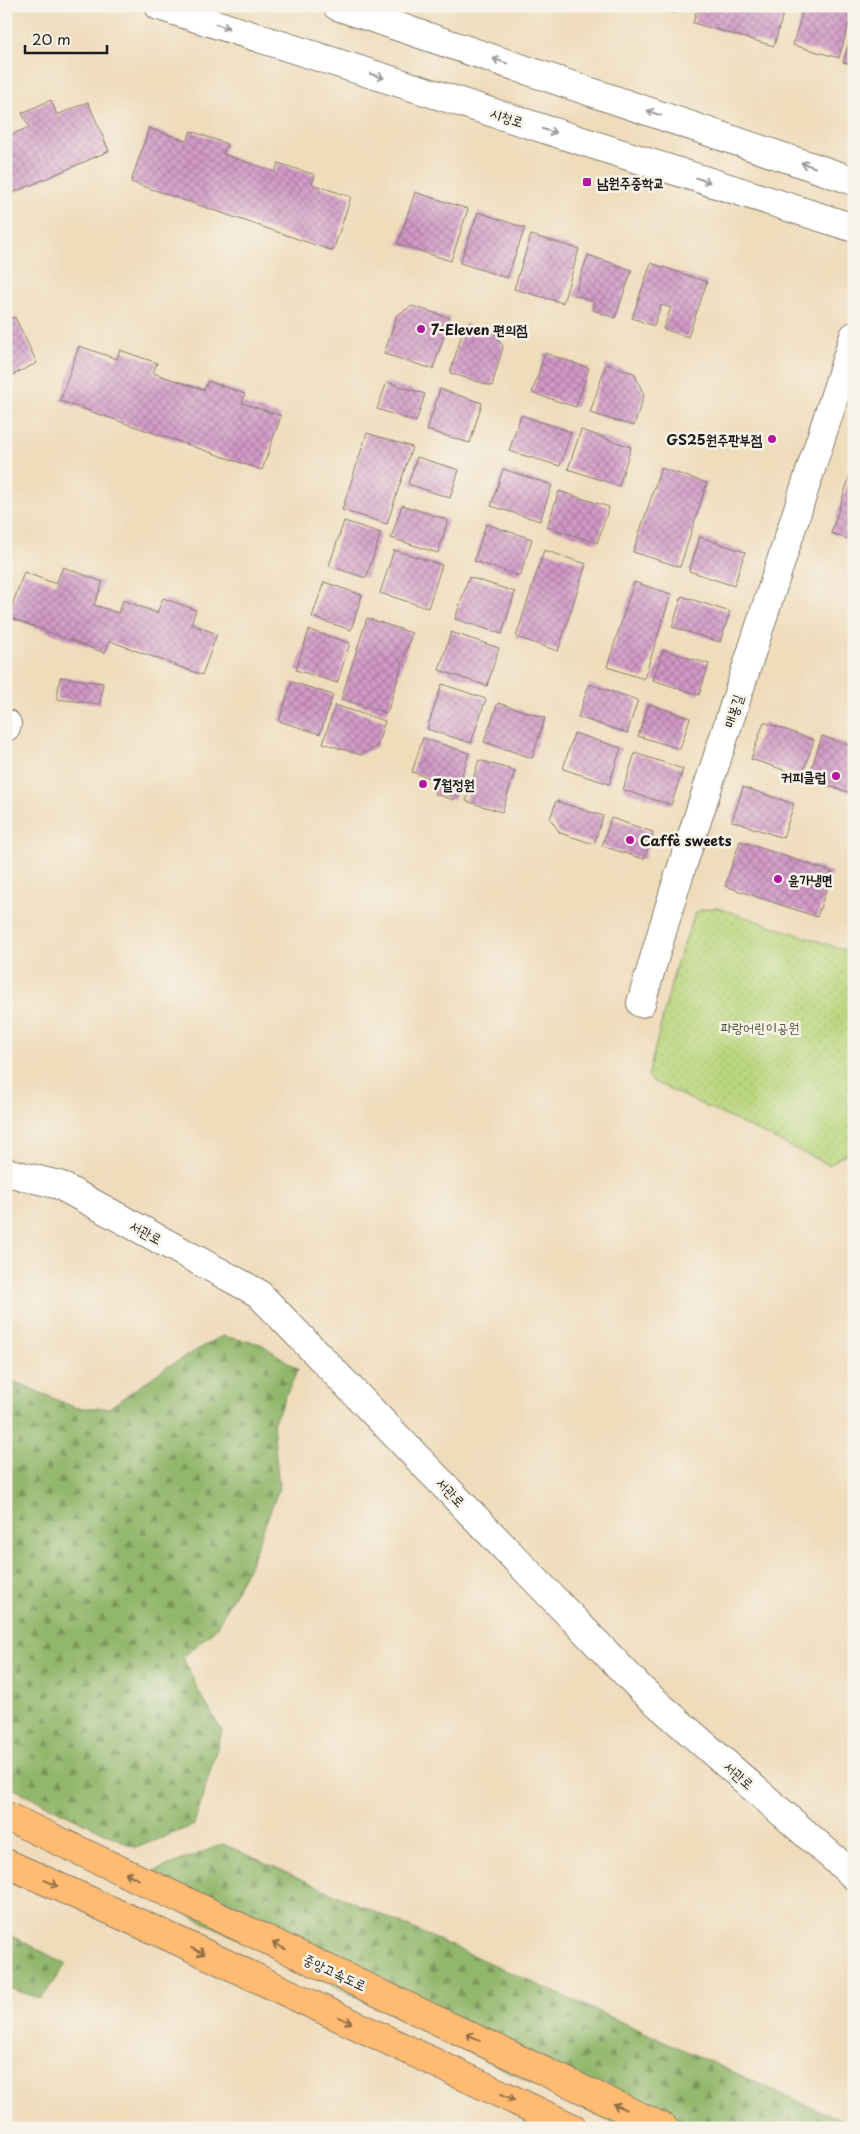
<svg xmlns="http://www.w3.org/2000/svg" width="860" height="2134" font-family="'Playpen Sans','Poor Story',sans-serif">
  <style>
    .forest { fill: url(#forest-firs); stroke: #576a44 }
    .park { fill: url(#park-dots); stroke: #6a794c }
    .building { fill: url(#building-cross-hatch) }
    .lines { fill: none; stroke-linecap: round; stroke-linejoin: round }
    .minor-casing { stroke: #867c6c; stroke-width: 30 }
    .tertiary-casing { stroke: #867c6c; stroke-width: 30 }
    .motorway-casing { stroke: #867c6c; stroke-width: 30 }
    .minor { stroke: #fff; stroke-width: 28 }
    .tertiary { stroke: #fff; stroke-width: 28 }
    .motorway { stroke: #febb71; stroke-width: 28 }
    .oneway { stroke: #999 }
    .oneway2 { stroke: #8d6c46 }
    .poi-dot { fill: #b5179e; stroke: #f7f3e8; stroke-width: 2 }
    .labels { text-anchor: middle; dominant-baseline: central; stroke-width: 5; stroke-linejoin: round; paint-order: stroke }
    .street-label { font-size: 14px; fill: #1c1c1c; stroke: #f7f3e8 }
    .poi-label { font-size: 14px; font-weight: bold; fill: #1c1c1c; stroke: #f7f3e8; text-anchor: start }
    .park-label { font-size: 14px; fill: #4b5439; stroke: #f7f3e8 }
  </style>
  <defs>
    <pattern id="forest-firs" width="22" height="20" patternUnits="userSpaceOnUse" patternTransform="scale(1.25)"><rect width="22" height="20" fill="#92b76c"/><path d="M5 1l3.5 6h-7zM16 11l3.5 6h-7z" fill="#769458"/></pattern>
    <pattern id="park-dots" width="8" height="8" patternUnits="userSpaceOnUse" patternTransform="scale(1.25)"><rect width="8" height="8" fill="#b9d67d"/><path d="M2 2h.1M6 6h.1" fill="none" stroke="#9eb76b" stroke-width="1.8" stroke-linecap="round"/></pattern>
    <pattern id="building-cross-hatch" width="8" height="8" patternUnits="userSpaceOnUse" patternTransform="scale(1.25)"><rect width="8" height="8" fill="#d199c6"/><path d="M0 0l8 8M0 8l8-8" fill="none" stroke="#a97ca0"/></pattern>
  </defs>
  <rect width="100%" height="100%" fill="#f7f3e8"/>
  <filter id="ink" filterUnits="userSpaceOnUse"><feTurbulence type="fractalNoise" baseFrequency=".02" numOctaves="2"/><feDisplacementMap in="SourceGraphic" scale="10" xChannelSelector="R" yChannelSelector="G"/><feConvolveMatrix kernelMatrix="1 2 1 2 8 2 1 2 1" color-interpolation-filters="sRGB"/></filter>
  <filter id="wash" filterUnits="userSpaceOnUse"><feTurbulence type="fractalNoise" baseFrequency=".0096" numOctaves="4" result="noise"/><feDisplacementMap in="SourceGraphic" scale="20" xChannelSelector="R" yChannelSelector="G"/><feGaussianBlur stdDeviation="1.12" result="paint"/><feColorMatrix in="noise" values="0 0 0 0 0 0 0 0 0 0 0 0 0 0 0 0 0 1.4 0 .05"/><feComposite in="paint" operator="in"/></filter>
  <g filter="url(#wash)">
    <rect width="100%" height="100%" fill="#efdcbb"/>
    <!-- forest -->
    <path class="forest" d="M222,1336L261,1344L298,1369L273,1424L279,1488L250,1564L216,1628L183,1657L199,1692L222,1731L194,1825L136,1848L6,1785V1378L76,1408H109L167,1367Z
      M223,1844L854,2126V2128H623L124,1883Z
      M6,1933L66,1964L41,1999L6,1987Z"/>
    <!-- park -->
    <path class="park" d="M710,908H718L854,953V1148L829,1165L652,1081L648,1076L676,965L695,914L701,910Z"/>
    <g id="blocks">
      <!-- building -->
      <path class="building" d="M654,6H676L675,13Z
        M698,6H785L774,46L693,23Z
        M804,6H854L839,58L793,45Z
        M853,29H854V65L843,62Z
        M51,100L57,115L88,102L109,151L6,196V137L29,127L22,113Z
        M149,128L187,141L191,131L227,144L223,154L275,172L278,163L315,175L312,184L351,197L333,251L131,182Z
        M415,192L468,209L451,261L398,244Z
        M478,212L525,228L507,278L460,263Z
        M531,235L579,249L563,303L514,289Z
        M588,255L632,270L615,318L593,310V301L574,295Z
        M651,263L707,282L688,337L663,329L671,308L661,305L654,326L632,318Z
        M412,306L450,318L433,369L384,354L397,315Z
        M15,317L37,363L6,378V321Z
        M465,324L495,333L503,347L492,386L450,373Z
        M79,346L117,359L120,350L157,363L153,373L204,390L208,381L245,394L242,403L281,416L262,470L60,401Z
        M545,353L589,368L576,407L532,393Z
        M606,364L634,373L644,395L634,426L590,413Z
        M387,382L425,394L416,422L377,409Z
        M440,389L482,403L470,443L427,430Z
        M521,415L571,432L560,466L509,451Z
        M581,430L631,447L619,486L568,469Z
        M367,433L412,447L387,524L342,510Z
        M417,457L459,470L450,498L408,484Z
        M853,466H854V541L831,533Z
        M661,468L707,483L680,567L633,552Z
        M503,469L552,485L540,521L491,506Z
        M559,491L609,507L597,543L547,527Z
        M402,505L448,520L438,553L391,538Z
        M344,521L381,533L366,578L329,566Z
        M486,524L532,539L520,576L474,561Z
        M700,537L745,552L734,586L689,571Z
        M394,550L442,565L428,608L380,593Z
        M544,550L586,564L558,651L516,637Z
        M63,567L103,582L94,605L118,613L123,600L157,613L163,598L196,610L191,624L217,634L202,675L110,641L105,653L8,617L24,572L56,584Z
        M469,577L515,592L502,634L455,619Z
        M324,582L362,595L351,630L312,617Z
        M634,582L671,594L644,679L607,667Z
        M682,596L730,612L720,642L672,627Z
        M367,618L412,633L387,713L341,699Z
        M309,630L350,643L337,683L296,670Z
        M451,632L499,648L487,686L439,670Z
        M663,650L709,664L699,695L653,680Z
        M60,677L103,683L100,704L57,699Z
        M292,682L333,695L320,734L279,721Z
        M442,684L486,699L471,743L427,729Z
        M589,684L638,700L627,733L578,717Z
        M498,703L545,718L532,758L484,742Z
        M649,704L690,718L680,749L638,736Z
        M335,705L385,721L377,746L361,755L323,743Z
        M764,722L814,740L802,776L751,759Z
        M574,733L621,748L609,784L563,769Z
        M822,736L854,747V794L808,779Z
        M423,738L469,753L454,800L435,794L432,779L412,772Z
        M635,753L683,769L671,805L623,790Z
        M479,760L515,771L502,812L466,801Z
        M743,787L794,804L783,838L732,821Z
        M556,801L603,816L594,844L560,833L550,819Z
        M611,818L653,832L644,859L602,846Z
        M740,841L832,872L817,917L725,886Z"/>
    </g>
  </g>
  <g filter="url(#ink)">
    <use href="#blocks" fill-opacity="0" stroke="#867c6c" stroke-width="1"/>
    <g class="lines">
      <!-- minor casing -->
      <g class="minor-casing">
        <path id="minor" d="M6,727L7,724
          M641,1003L675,888L854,336
          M6,1172L59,1185L258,1293L642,1690L854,1876"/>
      </g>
      <!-- tertiary casing -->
      <g class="tertiary-casing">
        <path id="tertiary" d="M159,6L854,228
          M337,6L854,181"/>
      </g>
      <!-- motorway casing -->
      <g class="motorway-casing">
        <path id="motorway" d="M6,1816L664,2128
          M6,1863L174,1939L573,2128"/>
      </g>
      <!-- minor -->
      <use href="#minor" class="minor"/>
      <!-- tertiary -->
      <use href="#tertiary" class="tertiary"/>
      <!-- motorway -->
      <use href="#motorway" class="motorway"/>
    </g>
    <!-- one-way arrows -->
    <defs><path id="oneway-shaft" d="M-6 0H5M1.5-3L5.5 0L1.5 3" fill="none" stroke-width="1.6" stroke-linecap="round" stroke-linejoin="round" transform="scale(1.25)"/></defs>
    <g class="oneway">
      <use href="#oneway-shaft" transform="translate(222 26) rotate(18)"/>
      <use href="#oneway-shaft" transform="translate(500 61) rotate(-161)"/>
      <use href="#oneway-shaft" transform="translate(377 76) rotate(18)"/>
      <use href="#oneway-shaft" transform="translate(654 113) rotate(-161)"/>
      <use href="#oneway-shaft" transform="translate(549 131) rotate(18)"/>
      <use href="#oneway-shaft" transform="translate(808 165) rotate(-161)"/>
      <use href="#oneway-shaft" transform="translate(703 180) rotate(18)"/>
    </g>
    <g class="oneway2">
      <use href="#oneway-shaft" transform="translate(132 1876) rotate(-154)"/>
      <use href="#oneway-shaft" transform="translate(51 1883) rotate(25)"/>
      <use href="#oneway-shaft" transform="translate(279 1946) rotate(-155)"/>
      <use href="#oneway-shaft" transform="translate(198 1951) rotate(25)"/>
      <use href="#oneway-shaft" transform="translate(345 2020) rotate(25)"/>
      <use href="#oneway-shaft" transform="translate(473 2037) rotate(-155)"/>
      <use href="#oneway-shaft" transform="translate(508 2097) rotate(25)"/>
      <use href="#oneway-shaft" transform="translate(620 2107) rotate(-155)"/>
    </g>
  </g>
  <!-- markers -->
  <g class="poi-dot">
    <rect x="582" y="177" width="10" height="10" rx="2.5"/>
    <circle cx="421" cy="329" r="5"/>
    <circle cx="772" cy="439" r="5"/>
    <circle cx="836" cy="776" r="5"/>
    <circle cx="423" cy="784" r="5"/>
    <circle cx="630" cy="840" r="5"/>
    <circle cx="778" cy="879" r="5"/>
  </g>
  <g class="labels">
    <!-- street labels -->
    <g class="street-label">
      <text transform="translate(507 117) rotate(18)">시청로</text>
      <text transform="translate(733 711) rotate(-72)">매봉길</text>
      <text transform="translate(146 1232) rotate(28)">서관로</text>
      <text transform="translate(451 1492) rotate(46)">서관로</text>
      <text transform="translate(739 1775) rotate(41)">서관로</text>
      <text transform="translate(335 1972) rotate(25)">중앙고속도로</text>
    </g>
    <!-- poi labels -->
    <g class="poi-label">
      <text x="597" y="182">남원주중학교</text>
      <text x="431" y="329">7-Eleven 편의점</text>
      <text x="762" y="439" text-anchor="end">GS25원주판부점</text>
      <text x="826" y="776" text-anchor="end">커피클럽</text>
      <text x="433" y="784">7월정원</text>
      <text x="640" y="840">Caffè sweets</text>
      <text x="788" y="879">윤가냉면</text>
    </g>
    <!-- park labels -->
    <g class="park-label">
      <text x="760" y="1027">파랑어린이공원</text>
    </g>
  </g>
  <!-- margin -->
  <rect width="860" height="2134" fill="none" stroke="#f7f3e8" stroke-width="25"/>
  <!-- scale -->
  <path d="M25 45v8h82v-8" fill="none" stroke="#1c1c1c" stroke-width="2.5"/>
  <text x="32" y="45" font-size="15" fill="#1c1c1c" stroke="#f7f3e8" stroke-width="4" paint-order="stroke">20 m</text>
</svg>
